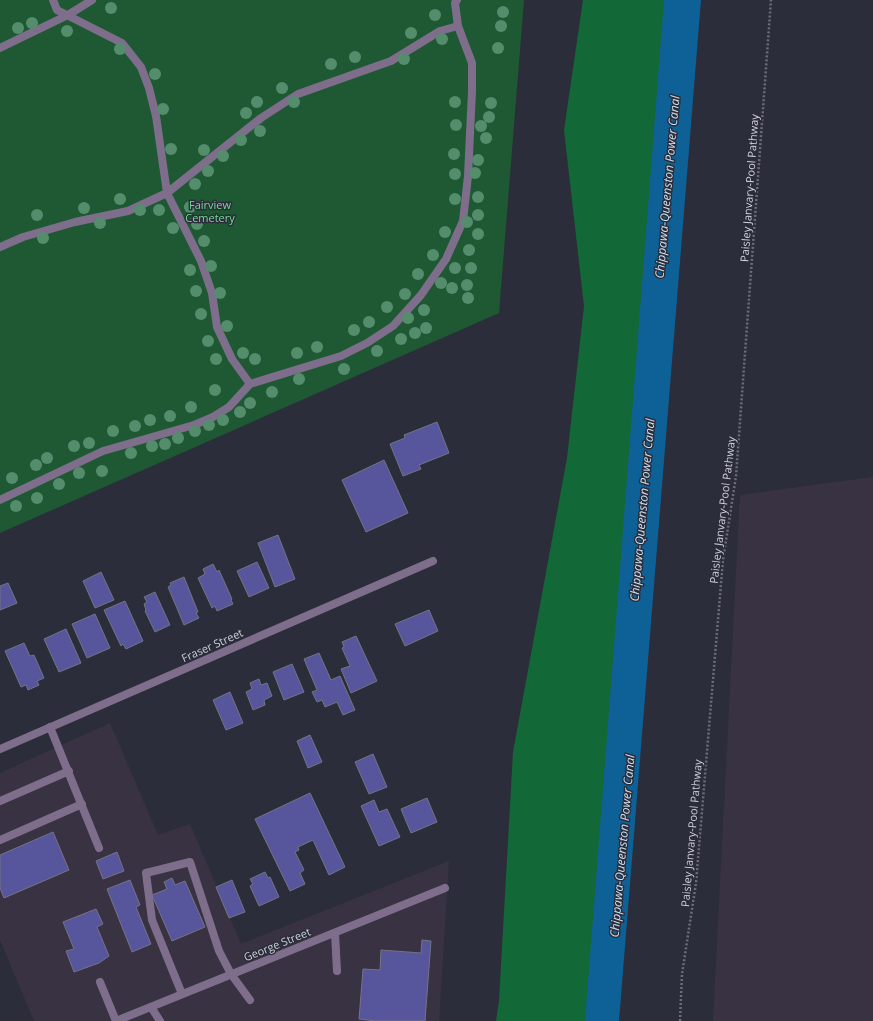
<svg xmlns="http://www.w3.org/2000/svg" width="873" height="1021" font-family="'Open Sans',sans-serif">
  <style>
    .industrial { fill: #393243 }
    .green { fill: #1e5933 }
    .forest { fill: #126836 }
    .water { fill: #0e6196 }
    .building { fill: #57559c; stroke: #737484 }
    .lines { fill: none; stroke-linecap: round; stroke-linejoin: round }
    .path { stroke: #6c6d79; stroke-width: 2.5; stroke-dasharray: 2 2; stroke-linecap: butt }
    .service { stroke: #7e6e8c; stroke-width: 8 }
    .minor { stroke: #7e6e8c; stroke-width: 8 }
    .tree { fill: #548d6c }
    .labels { text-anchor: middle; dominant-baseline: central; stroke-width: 3; stroke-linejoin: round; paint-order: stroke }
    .street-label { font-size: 11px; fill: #cfd1d9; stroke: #2c2d3b }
    .park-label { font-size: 11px; fill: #74dc94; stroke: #2c2d3b }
    .water-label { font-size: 12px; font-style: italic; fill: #cee0ef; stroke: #2c2d3b }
  </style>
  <rect width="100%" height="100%" fill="#2c2d3b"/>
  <!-- industrial -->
  <path class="industrial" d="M873,477V1021H713L740,495Z
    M110,723L158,835L190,824L241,944L449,861L439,1021H34L0,940V773Z"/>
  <!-- green -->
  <path class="green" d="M0,0H524L499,313L0,533Z"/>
  <!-- forest -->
  <path class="forest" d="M583,0H671L586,1021H496L499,1001L513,752L567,458L584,306L564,130Z"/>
  <!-- water -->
  <path class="water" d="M664,0H701L619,1021H585Z"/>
  <!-- building -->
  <path class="building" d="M437,422L449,453L419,465L421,469L403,476L390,444L405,438L404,435Z
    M384,460L408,513L366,532L342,480Z
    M278,535L295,579L275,587L258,543Z
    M257,562L269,588L249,597L237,571Z
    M213,564L217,572L219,570L232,599L231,600L233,604L217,611L215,606L212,608L198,578L205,574L203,569Z
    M101,572L114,600L95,608L83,581Z
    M184,577L198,612L196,613L199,618L184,625L168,587L171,585L170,583Z
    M8,583L17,603L0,610V586Z
    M155,592L170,625L155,632L145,611L146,610L144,604L147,602L144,597Z
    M125,601L143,641L126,649L123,644L121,646L104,610Z
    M429,610L438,631L405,646L395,624Z
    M95,614L110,648L87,658L72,624Z
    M66,629L81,663L59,672L44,639Z
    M356,636L377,681L351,693L341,669L350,666L342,648L344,647L342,642Z
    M24,643L30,656L34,655L44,678L37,681L39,685L28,690L26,685L21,687L5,651Z
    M319,653L331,680L340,676L355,710L343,715L337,702L325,707L322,700L317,702L312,692L317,690L304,659Z
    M292,664L304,692L284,700L273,672Z
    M259,679L261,685L267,683L272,696L264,700L265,705L253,710L246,692L252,689L250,683Z
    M230,692L243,723L226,730L213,700Z
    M310,735L322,762L308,768L297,741Z
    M373,754L387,787L369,794L355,762Z
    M310,793L345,867L329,875L313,840L298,847L299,850L295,852L304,870L300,873L305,884L290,891L255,819Z
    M427,798L437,822L411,833L401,809Z
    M374,800L379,812L387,809L400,837L379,846L361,806Z
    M53,832L69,870L4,898L0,888V855Z
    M117,852L124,871L103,879L96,861Z
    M265,872L268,878L270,877L279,897L259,906L250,886L253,884L250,879Z
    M172,878L175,885L185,881L205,927L172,941L152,895L167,889L164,882Z
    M130,880L140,905L136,907L151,944L132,952L107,889Z
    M232,880L245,912L229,918L216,887Z
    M96,909L103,924L97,927L109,956L99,963L74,972L66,951L74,949L63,922Z
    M422,940L431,941L425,1021H375L359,1019L363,969L380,970L381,950L421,953Z"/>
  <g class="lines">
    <!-- path -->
    <path class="path" d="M680,1021L682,974L696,883L723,560L736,476L771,0"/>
    <!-- service -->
    <path class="service" d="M53,0L57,10L122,43L141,67L149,88L156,116L167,193L201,261L212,293L217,327L232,359L250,384
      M0,48L68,15L92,0
      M0,247L23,237L75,222L128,211L167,193L261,118L298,94L391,61L440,31L458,26
      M0,500L103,451L194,425L213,417L229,407L250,384L341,356L367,343L393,326L421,295L446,259L463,221L468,176L472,91V63L458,26L455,3L457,0
      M50,727L99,848
      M0,801L69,771
      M0,840L82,804
      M335,933L337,971
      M100,982L116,1021
      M182,994L152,920L146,873L190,862L219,951L231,974L250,1000
      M151,1007L160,1021"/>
    <!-- minor -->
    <path class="minor" d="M0,749L433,561
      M116,1021L445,888"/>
  </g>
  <!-- trees -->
  <g class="tree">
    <circle cx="111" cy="8" r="6"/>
    <circle cx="503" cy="12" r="6"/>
    <circle cx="435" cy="15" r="6"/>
    <circle cx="32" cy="23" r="6"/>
    <circle cx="501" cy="26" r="6"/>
    <circle cx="18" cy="28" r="6"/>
    <circle cx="67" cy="31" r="6"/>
    <circle cx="411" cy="33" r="6"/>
    <circle cx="442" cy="39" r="6"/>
    <circle cx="498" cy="48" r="6"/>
    <circle cx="120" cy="49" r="6"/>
    <circle cx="355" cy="57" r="6"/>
    <circle cx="404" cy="59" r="6"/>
    <circle cx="331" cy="64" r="6"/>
    <circle cx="155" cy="74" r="6"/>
    <circle cx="282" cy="88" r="6"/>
    <circle cx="257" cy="102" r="6"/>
    <circle cx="294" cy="102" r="6"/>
    <circle cx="455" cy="102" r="6"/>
    <circle cx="491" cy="103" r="6"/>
    <circle cx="163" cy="109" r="6"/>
    <circle cx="246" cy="113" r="6"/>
    <circle cx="489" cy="117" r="6"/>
    <circle cx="456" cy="125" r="6"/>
    <circle cx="481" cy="126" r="6"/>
    <circle cx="260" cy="131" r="6"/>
    <circle cx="486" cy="138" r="6"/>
    <circle cx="241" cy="140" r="6"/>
    <circle cx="171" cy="149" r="6"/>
    <circle cx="204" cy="150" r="6"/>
    <circle cx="454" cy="154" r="6"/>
    <circle cx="223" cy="156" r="6"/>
    <circle cx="478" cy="160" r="6"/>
    <circle cx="208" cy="171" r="6"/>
    <circle cx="475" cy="173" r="6"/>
    <circle cx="455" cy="174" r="6"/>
    <circle cx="195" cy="184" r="6"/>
    <circle cx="478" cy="197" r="6"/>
    <circle cx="120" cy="199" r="6"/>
    <circle cx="455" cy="199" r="6"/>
    <circle cx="190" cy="207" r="6"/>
    <circle cx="84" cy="208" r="6"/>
    <circle cx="140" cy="210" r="6"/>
    <circle cx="159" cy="210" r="6"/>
    <circle cx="37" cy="215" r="6"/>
    <circle cx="478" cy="215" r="6"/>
    <circle cx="467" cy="222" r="6"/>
    <circle cx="100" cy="223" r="6"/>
    <circle cx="197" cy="224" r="6"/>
    <circle cx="173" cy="228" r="6"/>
    <circle cx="445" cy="232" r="6"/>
    <circle cx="478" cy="234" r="6"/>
    <circle cx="43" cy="238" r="6"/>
    <circle cx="204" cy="241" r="6"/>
    <circle cx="469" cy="250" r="6"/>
    <circle cx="433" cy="255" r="6"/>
    <circle cx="211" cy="266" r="6"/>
    <circle cx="455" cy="268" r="6"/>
    <circle cx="471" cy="268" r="6"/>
    <circle cx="190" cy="270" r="6"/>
    <circle cx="418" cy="274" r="6"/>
    <circle cx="441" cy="283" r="6"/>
    <circle cx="467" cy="285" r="6"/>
    <circle cx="452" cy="288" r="6"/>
    <circle cx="196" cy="291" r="6"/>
    <circle cx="220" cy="293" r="6"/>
    <circle cx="405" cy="294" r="6"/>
    <circle cx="468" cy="298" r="6"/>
    <circle cx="387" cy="307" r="6"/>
    <circle cx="424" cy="310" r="6"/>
    <circle cx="201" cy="314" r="6"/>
    <circle cx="408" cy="318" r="6"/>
    <circle cx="369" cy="322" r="6"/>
    <circle cx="227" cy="326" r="6"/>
    <circle cx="426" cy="328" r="6"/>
    <circle cx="354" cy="330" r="6"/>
    <circle cx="415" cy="333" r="6"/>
    <circle cx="401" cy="339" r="6"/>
    <circle cx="208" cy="341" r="6"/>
    <circle cx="317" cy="347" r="6"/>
    <circle cx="377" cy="351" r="6"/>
    <circle cx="243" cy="353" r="6"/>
    <circle cx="297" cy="353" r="6"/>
    <circle cx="216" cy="359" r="6"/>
    <circle cx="255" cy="359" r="6"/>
    <circle cx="344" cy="369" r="6"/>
    <circle cx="299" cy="379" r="6"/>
    <circle cx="215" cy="390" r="6"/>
    <circle cx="272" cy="392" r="6"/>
    <circle cx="250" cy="403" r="6"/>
    <circle cx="191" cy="407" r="6"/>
    <circle cx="240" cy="412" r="6"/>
    <circle cx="170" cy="416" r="6"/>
    <circle cx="150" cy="420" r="6"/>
    <circle cx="223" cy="420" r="6"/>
    <circle cx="209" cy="425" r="6"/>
    <circle cx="135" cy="426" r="6"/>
    <circle cx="113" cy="431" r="6"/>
    <circle cx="195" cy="431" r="6"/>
    <circle cx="178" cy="438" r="6"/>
    <circle cx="89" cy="443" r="6"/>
    <circle cx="165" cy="444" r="6"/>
    <circle cx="74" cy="446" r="6"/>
    <circle cx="152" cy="446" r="6"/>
    <circle cx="131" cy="453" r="6"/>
    <circle cx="47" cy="458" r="6"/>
    <circle cx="36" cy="465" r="6"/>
    <circle cx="102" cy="471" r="6"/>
    <circle cx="79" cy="473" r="6"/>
    <circle cx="12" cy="478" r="6"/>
    <circle cx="59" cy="484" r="6"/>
    <circle cx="37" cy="498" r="6"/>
    <circle cx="16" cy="506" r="6"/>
  </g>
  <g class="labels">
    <!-- street labels -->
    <g class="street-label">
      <text transform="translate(749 188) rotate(-86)">Paisley Janvary-Pool Pathway</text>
      <text transform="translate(722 510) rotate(-83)">Paisley Janvary-Pool Pathway</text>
      <text transform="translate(212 645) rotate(-24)">Fraser Street</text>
      <text transform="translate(691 833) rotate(-85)">Paisley Janvary-Pool Pathway</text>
      <text transform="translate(277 944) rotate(-22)">George Street</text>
    </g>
    <!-- park labels -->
    <g class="park-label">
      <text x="210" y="204">Fairview<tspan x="210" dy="13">Cemetery</tspan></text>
    </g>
    <!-- water labels -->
    <g class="water-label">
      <text transform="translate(667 187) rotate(-85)">Chippawa-Queenston Power Canal</text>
      <text transform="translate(642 510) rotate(-85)">Chippawa-Queenston Power Canal</text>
      <text transform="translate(622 846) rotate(-85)">Chippawa-Queenston Power Canal</text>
    </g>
  </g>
</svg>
